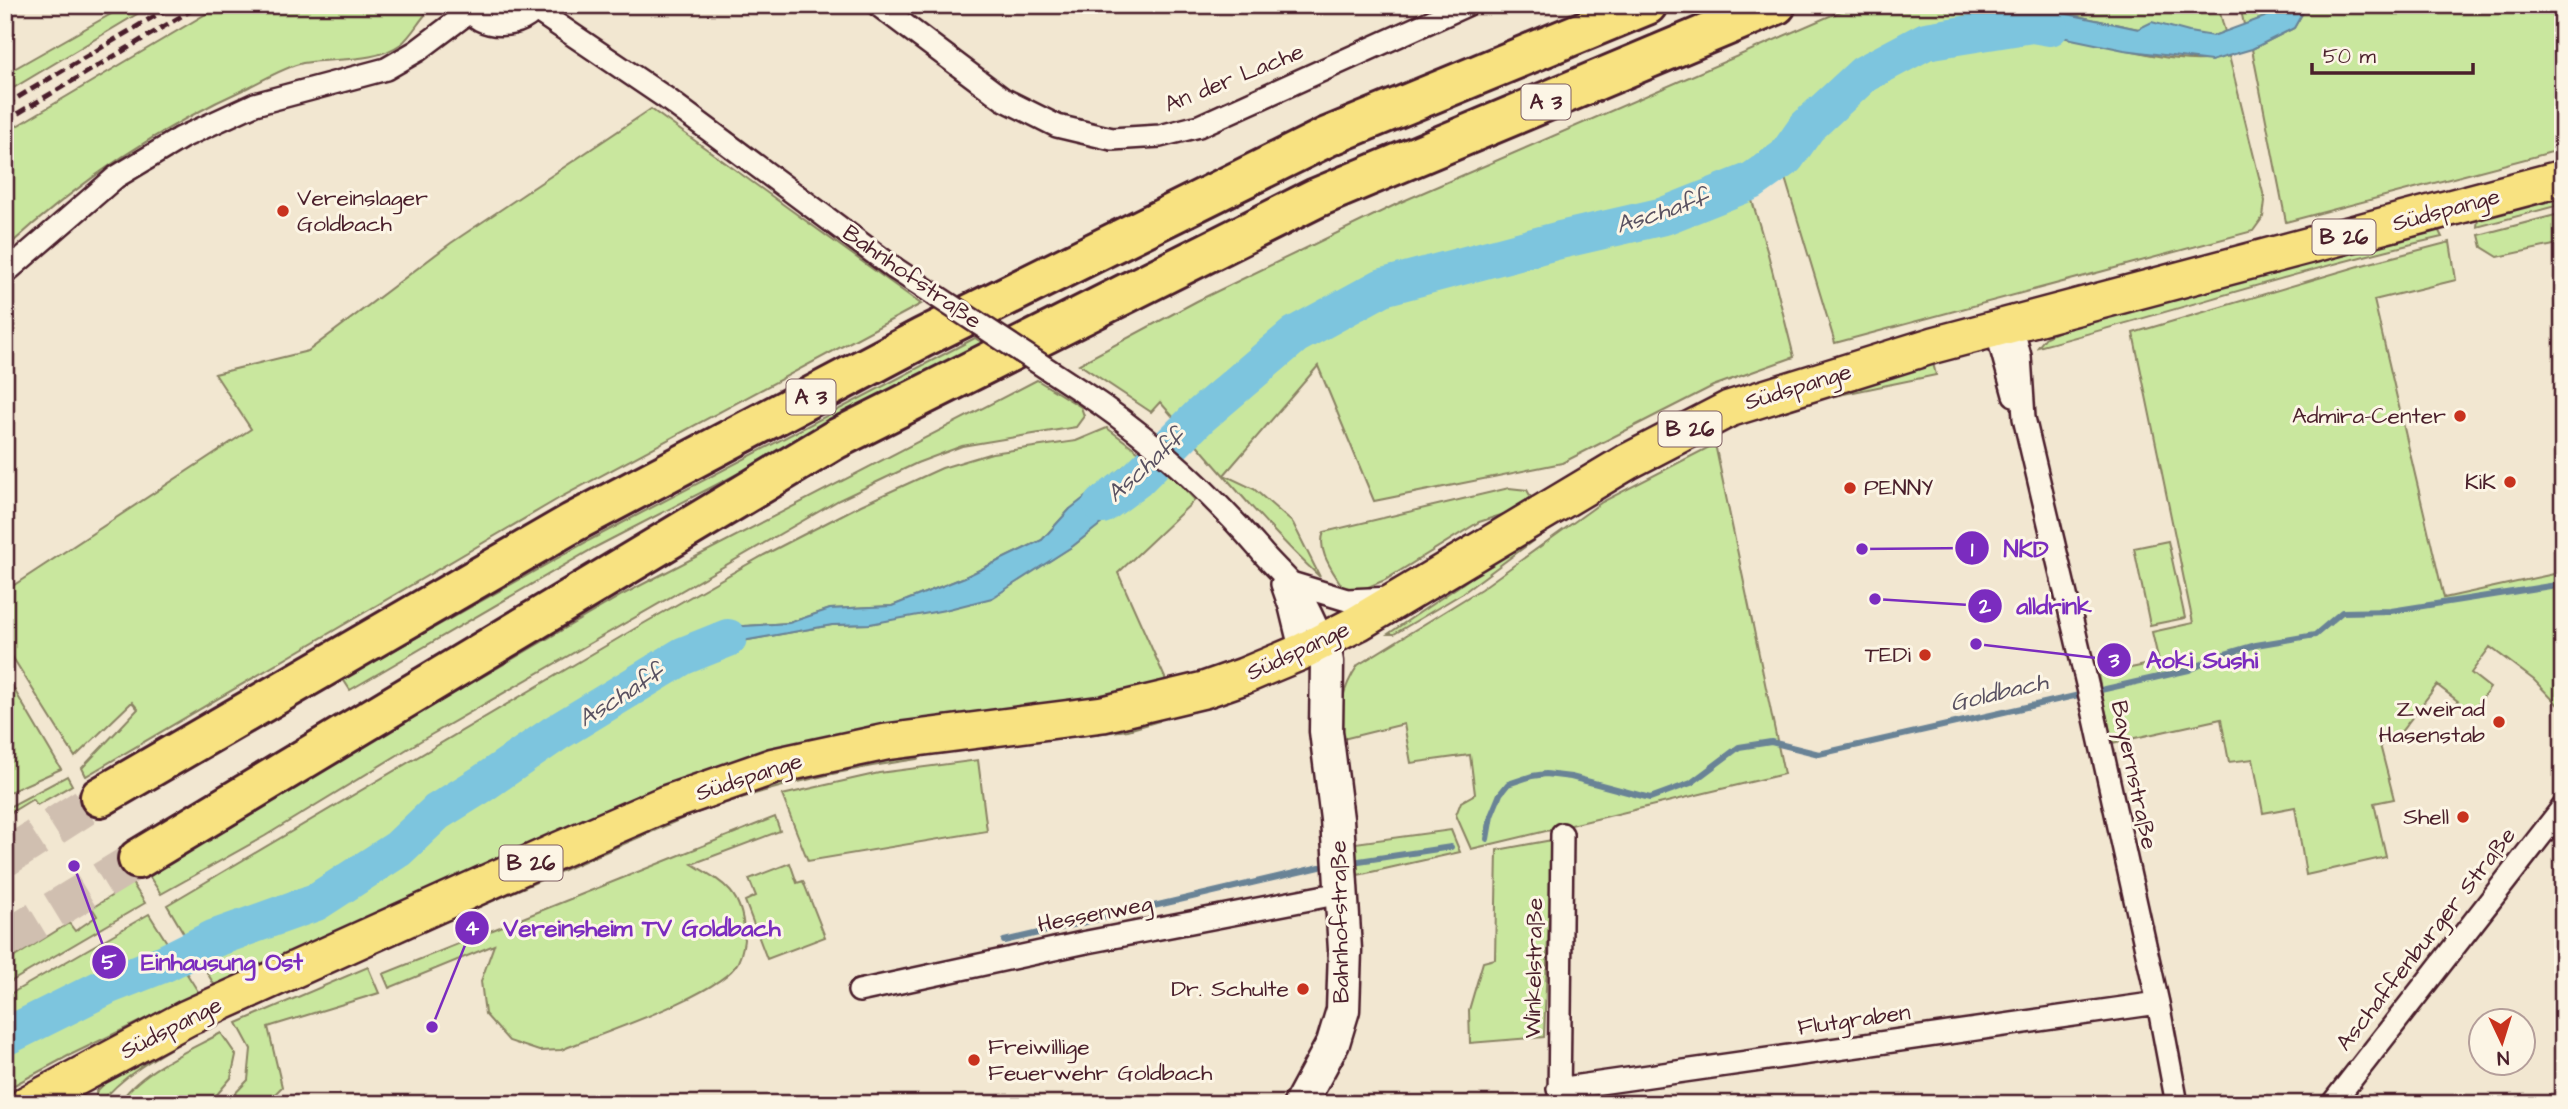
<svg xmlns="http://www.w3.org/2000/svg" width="2568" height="1109" font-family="'Architects Daughter',sans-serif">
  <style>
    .green { fill: #c9e79e; stroke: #8a8364; stroke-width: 2; fill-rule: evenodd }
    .water { fill: #7dc5de; stroke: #698396; stroke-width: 2 }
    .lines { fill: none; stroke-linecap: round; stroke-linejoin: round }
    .stream { stroke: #698396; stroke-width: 6 }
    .river { stroke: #7dc5de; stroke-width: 38 }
    .highway-tunnel { stroke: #d0bfb0; stroke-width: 38; stroke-dasharray: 38 19; stroke-linecap: butt }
    .street-casing { stroke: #4a1f2b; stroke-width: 26 }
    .secondary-casing { stroke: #4a1f2b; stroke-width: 37 }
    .primary-casing { stroke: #4a1f2b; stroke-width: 40 }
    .highway-casing { stroke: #4a1f2b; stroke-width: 44 }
    .street { stroke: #fcf5e5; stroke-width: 21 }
    .secondary { stroke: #fcf5e5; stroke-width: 32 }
    .primary { stroke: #f8e281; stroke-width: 35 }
    .highway { stroke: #f8e281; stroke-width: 38 }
    .rail { stroke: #4a1f2b; stroke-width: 5; stroke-dasharray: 10 5; stroke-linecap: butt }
    .street-bridge-casing { stroke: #4a1f2b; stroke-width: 26; stroke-linecap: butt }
    .street-bridge { stroke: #fcf5e5; stroke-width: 21 }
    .poi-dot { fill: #c8321e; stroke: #fcf5e5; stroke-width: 2.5 }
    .labels { text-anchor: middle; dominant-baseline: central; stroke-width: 6; stroke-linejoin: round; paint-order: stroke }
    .shield { fill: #fcf5e5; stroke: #7f5f63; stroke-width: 2 }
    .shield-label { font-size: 21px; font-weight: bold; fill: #4a1f2b }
    .street-label { font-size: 23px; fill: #4a1f2b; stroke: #fcf5e5 }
    .poi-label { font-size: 23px; fill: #4a1f2b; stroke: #fcf5e5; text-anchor: end }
    .water-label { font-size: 24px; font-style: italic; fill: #595161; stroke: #fcf5e5 }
    .leader { fill: none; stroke: #7b2cbf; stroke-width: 2.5 }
    .callout-dot { fill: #7b2cbf; stroke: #fcf5e5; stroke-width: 2.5 }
    .mark-label { font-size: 21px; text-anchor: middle; font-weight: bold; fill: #fff }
    .callout-label { font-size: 24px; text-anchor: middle; font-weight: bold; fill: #7b2cbf; stroke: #fcf5e5; stroke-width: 6; stroke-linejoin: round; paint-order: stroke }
  </style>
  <rect width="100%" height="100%" fill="#f2e7d1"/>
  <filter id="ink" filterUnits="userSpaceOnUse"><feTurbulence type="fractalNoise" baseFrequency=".0143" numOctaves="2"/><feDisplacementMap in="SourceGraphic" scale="14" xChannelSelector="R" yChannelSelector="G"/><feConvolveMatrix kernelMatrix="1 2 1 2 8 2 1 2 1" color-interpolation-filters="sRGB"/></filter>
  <g filter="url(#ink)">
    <!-- green -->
    <path class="green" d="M127,5H152L5,93V74Z
      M221,5H424L425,15C418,23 410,37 401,44C373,64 335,57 303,63C285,67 265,79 249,87C160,127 77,183 5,249V133Z
      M1855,5H2218L2225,32L2213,36L2139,29L2058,12L2003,38C2021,37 2040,34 2058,36C2108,41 2181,71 2229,56L2265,201L2263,217L2253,231L1835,343L1785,178L1751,197L1768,254L1794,357L1713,386L1562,463L1374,501L1318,366L1224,475L1254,489L1293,523L1320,577C1262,523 1212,461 1160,402L1151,412L1079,364L1197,301L1401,202Z
      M2240,5H2278L2273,14L2244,25Z
      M2307,5H2563V149L2286,222L2252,49L2294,28Z
      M651,109L921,304L563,496L86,776L82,768L138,709L132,702L75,757L5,645V591L251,429L215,374L308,351L451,243Z
      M2563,190V204L2477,227L2478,218Z
      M2563,213V243L2498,257L2482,247L2479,235Z
      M2431,226L2438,229L2442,237C2306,268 2173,312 2038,347L2046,337L2061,330Z
      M2450,242L2456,280L2374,300L2444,598L2563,572V699L2558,705L2534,680L2490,647L2471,673L2490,688L2472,712L2437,685L2397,737L2379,741L2394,799L2374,803L2386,857L2306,875L2295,807L2263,813L2253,759L2229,762L2221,719L2112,743L2098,675L2159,662L2152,632L2193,623L2133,333L2366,264Z
      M975,338L986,345L594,548L350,690L343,679L588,541Z
      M1933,363L1936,375L1771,409L1636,472L1577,508L1463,593L1394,634H1388L1459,586L1574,503L1633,468L1771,404Z
      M1037,380L1081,407L1084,416L1076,427L962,446L917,463L839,500L422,740L265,836L161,894L147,873L622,595Z
      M1107,428L1174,478L1195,500L1118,573L1166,680L1071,705L870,730L215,986L167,905L641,625L764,555L861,505L942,468L992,453L1076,441ZM1154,480L1073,546L992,597L870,624L832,625L737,642L697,658H661L729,627L789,623L830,609L892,606L965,577L1042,540L1070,509Z
      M1715,444L1784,774L1471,849L1456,815L1461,802L1475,794L1470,755L1411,763L1404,724L1339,740C1339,711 1341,690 1358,665L1481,589L1602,502Z
      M1509,488L1527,490L1532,499L1517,510L1479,522L1385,580L1361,590L1343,588C1334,572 1316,551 1324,532Z
      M2168,541L2185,618L2150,625L2134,548Z
      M5,674L61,769L5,794Z
      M1158,716L1159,721L1128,730L996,746L994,738Z
      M922,751L925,755L917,759C837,770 764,788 688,816L234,1014L682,812L747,789Z
      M978,760L987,831L808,861L782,795L879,773Z
      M67,776L72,785L37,805L33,799L5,816V809Z
      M775,817L780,831L692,864C722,882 742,891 744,931C745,940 742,954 738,962C723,994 597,1035 561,1050L539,1051L509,1041L485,1014L481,981L494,945L389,988L383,974Z
      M1451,830L1460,852L1358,875L1355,843Z
      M1552,840L1544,1037L1470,1043L1469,1010L1483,962L1495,959L1497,850Z
      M790,863L797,883L803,881L825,937L767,959L745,901L756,896L749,879Z
      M132,883L145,903L5,985V963L69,923L75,931L97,916L92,908Z
      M149,914L199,993L68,1056L5,1090V1045L28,1032L27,1017L5,1029V997Z
      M368,967L379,993L268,1027L282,1087L265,1104H225L248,1080L251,1049L237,1023Z
      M215,1023C179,1045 126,1069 100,1104H96V1092L115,1073Z
      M221,1033L236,1055L231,1078L209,1104H119C137,1072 190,1050 221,1033Z"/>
    <!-- water -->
    <path class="water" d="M2278,5H2307L2294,28L2252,49L2211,61L2124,50L2057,36L2003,38L1998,29L2004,18L2058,12L2138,29L2152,22L2189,32L2213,36L2273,14Z
      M1126,465L1155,481L1073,546L992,598L945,610L870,624L832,625L737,642L697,658L659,659L729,627L789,623L830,609L892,606L965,577L1042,540L1070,509Z
      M27,1017L28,1032L5,1045V1029Z"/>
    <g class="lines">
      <!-- stream -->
      <path class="stream" d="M1487,839L1491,816L1500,794L1508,784L1532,776L1546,774L1571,777L1650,798L1691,783L1739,747L1771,742L1819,754L2189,670L2222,655L2256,645L2315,635L2342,612L2391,611L2563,584
        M1359,861L1451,847
        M1004,941L1320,867"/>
      <!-- river -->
      <path class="river" d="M1102,505L1136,480L1200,416L1295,335L1383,287L1560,240L1664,216L1752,181L1786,157L1807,127L1864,74L1926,41L2032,24L2050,27
        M5,1037L109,985L165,963L213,939L316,902L398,849L437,812L482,784L556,733L683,656L728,638"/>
      <!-- highway-tunnel -->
      <path class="highway-tunnel" d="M5,858L100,797
        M5,940L138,859"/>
      <!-- street casing -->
      <g class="street-casing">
        <path id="street" d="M466,5C478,32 524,30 538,5
          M878,5L1003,99L1057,126L1112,139L1160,136L1199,126L1467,5
          M536,10L666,98L894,268
          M5,273L116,177L181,138L255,104L386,69L417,51L469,12
          M2012,325L2020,356L2024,418L2092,705L2158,1003L2177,1104
          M1996,330L2014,395
          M1081,391C1148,435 1208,490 1260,550C1269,561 1280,571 1289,581C1305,598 1314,620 1323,641
          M1291,583L1347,600L1392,598
          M1282,584L1290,607L1301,652
          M859,991L1082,943L1341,893
          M1558,1089L2158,1003
          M1559,1104L1562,834
          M2332,1104L2563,807"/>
      </g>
      <!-- secondary casing -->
      <g class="secondary-casing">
        <path id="secondary" d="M1300,1104L1333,1043L1343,1010L1345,950L1337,819L1326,731L1327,662L1323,641"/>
      </g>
      <!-- primary casing -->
      <g class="primary-casing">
        <path id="primary" d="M27,1104L187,1018L557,851L665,804L774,766L886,742L1103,714L1204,690L1244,676L1301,652L1358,623L1627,462L1729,409L1934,345L2563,178"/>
      </g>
      <!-- highway casing -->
      <g class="highway-casing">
        <path id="highway" d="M100,797L572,523L922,338L1327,137L1647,5
          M138,859L836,439L1316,198L1776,5"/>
      </g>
      <!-- street -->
      <use href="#street" class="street"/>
      <!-- secondary -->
      <use href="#secondary" class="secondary"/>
      <!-- primary -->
      <use href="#primary" class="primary"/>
      <!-- highway -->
      <use href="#highway" class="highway"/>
      <!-- rail -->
      <path class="rail" d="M5,105L173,5
        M5,121L200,5"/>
      <!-- street-bridge casing -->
      <g class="street-bridge-casing">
        <path id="street-bridge" d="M894,268L1081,391"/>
      </g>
      <!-- street-bridge -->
      <use href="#street-bridge" class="street-bridge"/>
    </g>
  </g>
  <!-- markers -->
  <g class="poi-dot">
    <circle cx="283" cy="211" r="7"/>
    <circle cx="2460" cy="416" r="7"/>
    <circle cx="2510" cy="482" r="7"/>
    <circle cx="1850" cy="488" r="7"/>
    <circle cx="1925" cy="655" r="7"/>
    <circle cx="2499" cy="722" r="7"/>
    <circle cx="2463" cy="817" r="7"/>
    <circle cx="1303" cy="989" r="7"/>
    <circle cx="974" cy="1060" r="7"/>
  </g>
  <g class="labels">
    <!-- shield labels -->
    <g class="shield">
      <rect x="1521.5" y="84.5" width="49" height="35" rx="5"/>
      <rect x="2312.5" y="219.5" width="63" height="35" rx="5"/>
      <rect x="786.5" y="379.5" width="49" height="35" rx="5"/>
      <rect x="1658.5" y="411.5" width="63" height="35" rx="5"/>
      <rect x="499.5" y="845.5" width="63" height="35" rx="5"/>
    </g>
    <g class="shield-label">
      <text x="1546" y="102">A 3</text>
      <text x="2344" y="237">B 26</text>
      <text x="811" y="397">A 3</text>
      <text x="1690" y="429">B 26</text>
      <text x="531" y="863">B 26</text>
    </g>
    <!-- street labels -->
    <g class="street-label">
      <text transform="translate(1234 78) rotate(-22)">An der Lache</text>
      <text transform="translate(2446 210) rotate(-15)">Südspange</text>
      <text transform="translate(912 277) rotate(35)">Bahnhofstraße</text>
      <text transform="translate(1798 387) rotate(-17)">Südspange</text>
      <text transform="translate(1298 651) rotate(-25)">Südspange</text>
      <text transform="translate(2134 775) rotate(78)">Bayernstraße</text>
      <text transform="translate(749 777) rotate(-18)">Südspange</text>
      <text transform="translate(1095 914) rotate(-11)">Hessenweg</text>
      <text transform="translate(1340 922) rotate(-91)">Bahnhofstraße</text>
      <text transform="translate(2426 939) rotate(-52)">Aschaffenburger Straße</text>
      <text transform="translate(1534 968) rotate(-89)">Winkelstraße</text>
      <text transform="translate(1854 1020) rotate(-8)">Flutgraben</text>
      <text transform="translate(171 1028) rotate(-27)">Südspange</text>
    </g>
    <!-- poi labels -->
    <g class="poi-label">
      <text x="297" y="198" text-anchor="start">Vereinslager<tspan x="297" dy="26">Goldbach</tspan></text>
      <text x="2446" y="416">Admira-Center</text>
      <text x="2496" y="482">KiK</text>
      <text x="1864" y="488" text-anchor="start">PENNY</text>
      <text x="1911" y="655">TEDi</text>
      <text x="2485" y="709">Zweirad<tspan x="2485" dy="26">Hasenstab</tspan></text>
      <text x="2449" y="817">Shell</text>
      <text x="1289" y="989">Dr. Schulte</text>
      <text x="988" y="1047" text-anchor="start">Freiwillige<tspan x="988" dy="26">Feuerwehr Goldbach</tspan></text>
    </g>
    <!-- water labels -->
    <g class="water-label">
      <text transform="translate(1662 212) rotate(-18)">Aschaff</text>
      <text transform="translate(1146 466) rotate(-42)">Aschaff</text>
      <text transform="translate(1999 693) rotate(-13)">Goldbach</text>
      <text transform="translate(621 696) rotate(-32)">Aschaff</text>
    </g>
  </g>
  <!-- callouts -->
  <path class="leader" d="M1862 549L1972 548M1875 599L1985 606M1976 644L2114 660M432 1027L472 928M74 866L109 962"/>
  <g class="callout-dot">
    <circle cx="1862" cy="549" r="7"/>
    <circle cx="1875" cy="599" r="7"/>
    <circle cx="1976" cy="644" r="7"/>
    <circle cx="432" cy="1027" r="7"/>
    <circle cx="74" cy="866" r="7"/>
    <circle cx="1972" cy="548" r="18"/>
    <circle cx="1985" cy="606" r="18"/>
    <circle cx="2114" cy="660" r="18"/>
    <circle cx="472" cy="928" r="18"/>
    <circle cx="109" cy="962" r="18"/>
  </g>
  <g class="mark-label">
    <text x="1972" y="556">1</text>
    <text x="1985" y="613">2</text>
    <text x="2114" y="667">3</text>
    <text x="472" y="935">4</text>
    <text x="109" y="969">5</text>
  </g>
  <g class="callout-label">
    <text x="2026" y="557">NKD</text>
    <text x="2054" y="614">alldrink</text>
    <text x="2202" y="668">Aoki Sushi</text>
    <text x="642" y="936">Vereinsheim TV Goldbach</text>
    <text x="222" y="970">Einhausung Ost</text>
  </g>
  <!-- margin -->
  <rect width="2568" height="1109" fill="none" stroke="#fcf5e5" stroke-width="28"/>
  <rect x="14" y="14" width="2540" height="1081" fill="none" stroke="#4a1f2b" stroke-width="2.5" filter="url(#ink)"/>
  <!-- north arrow -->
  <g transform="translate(2502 1042) rotate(176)"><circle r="33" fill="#fcf5e5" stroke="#b59f9b" stroke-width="2"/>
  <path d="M0-5L12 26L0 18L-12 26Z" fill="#c8321e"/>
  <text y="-10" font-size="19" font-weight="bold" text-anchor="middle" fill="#4a1f2b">N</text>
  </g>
  <!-- scale -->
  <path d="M2312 63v10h161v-10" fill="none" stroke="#4a1f2b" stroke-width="3.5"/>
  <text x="2323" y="63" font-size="21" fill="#4a1f2b" stroke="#fcf5e5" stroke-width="5" paint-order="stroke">50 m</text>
</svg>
